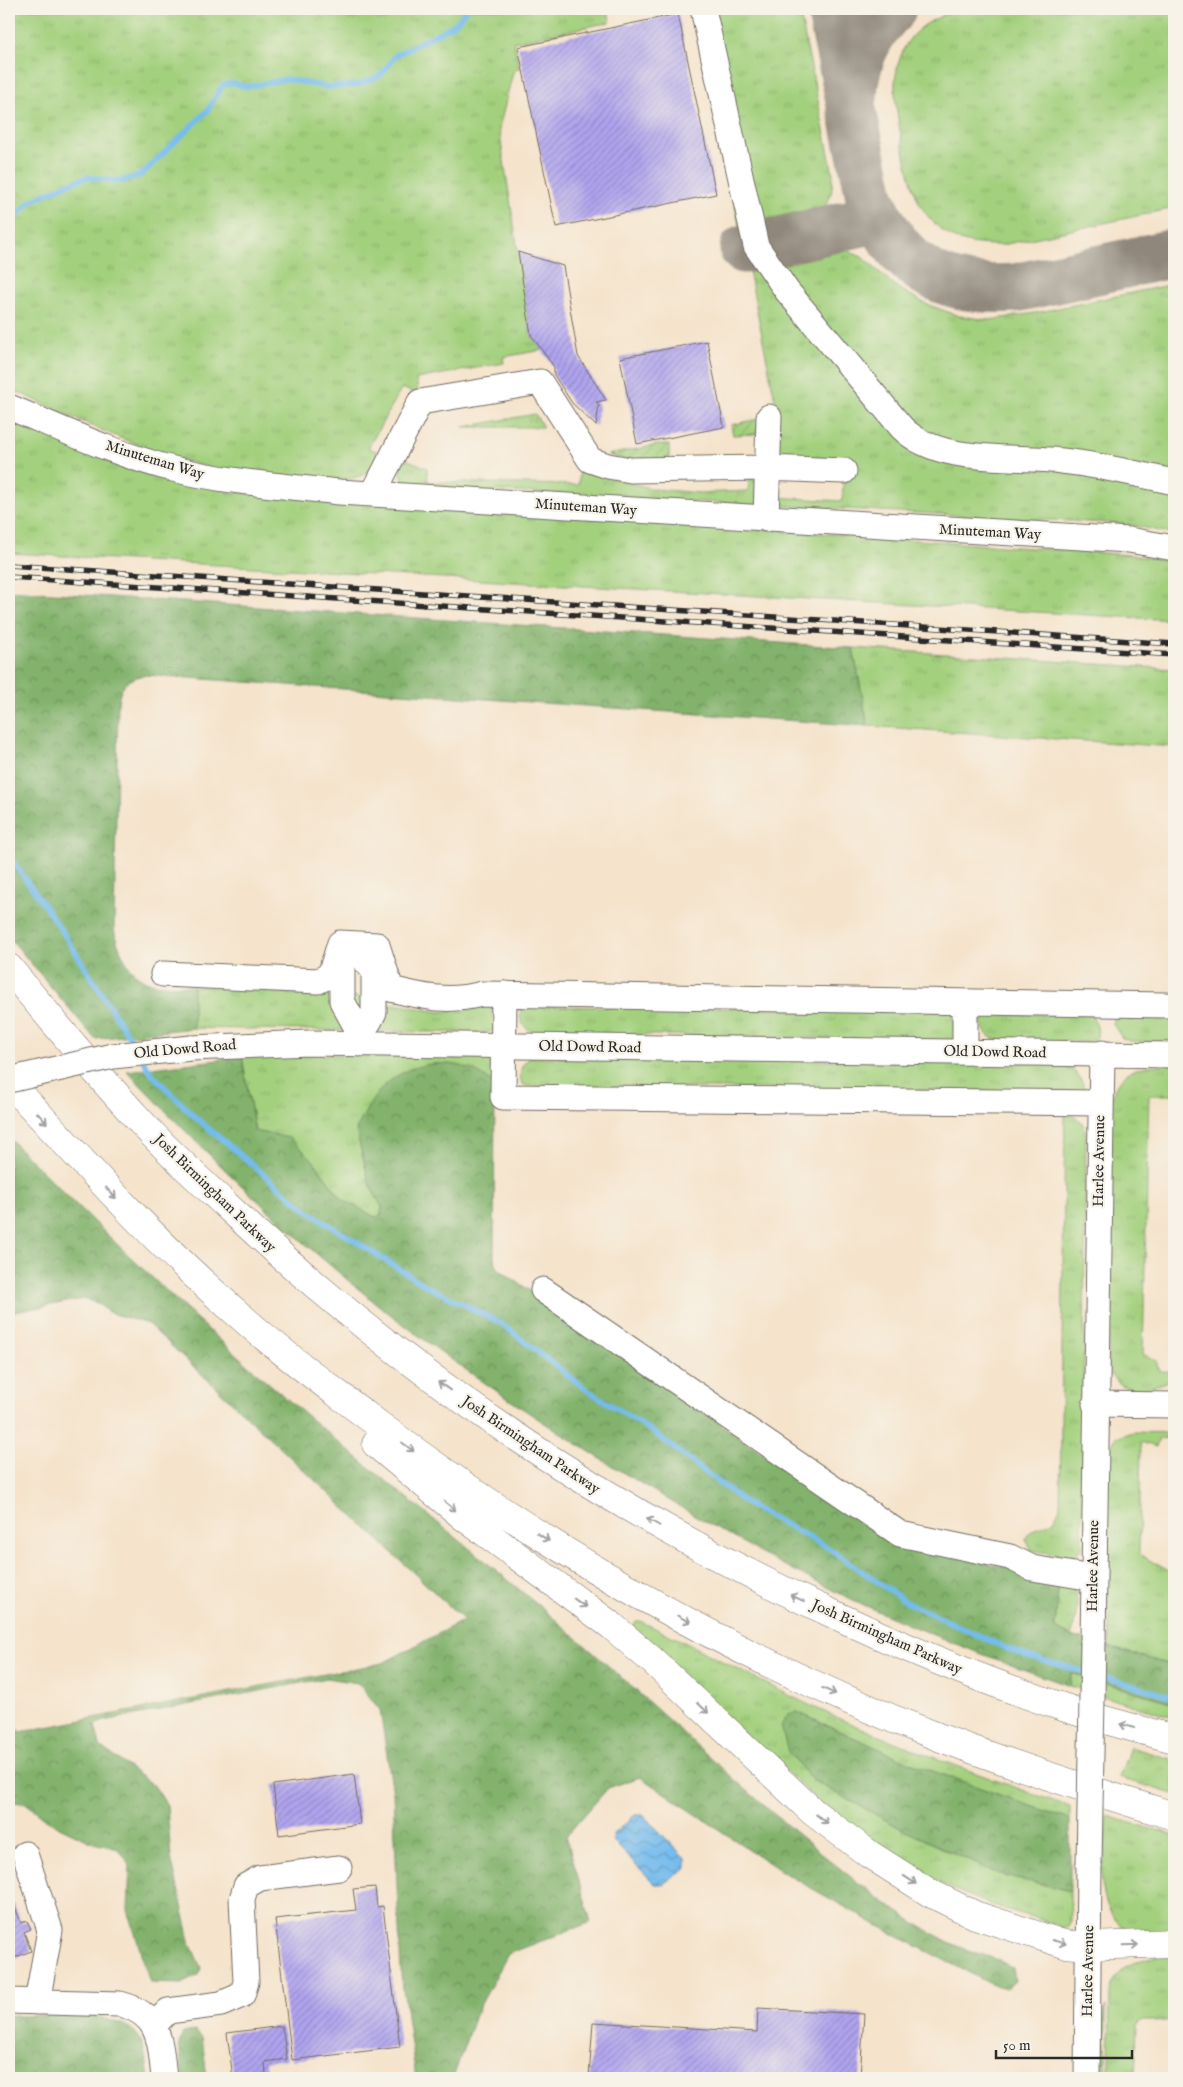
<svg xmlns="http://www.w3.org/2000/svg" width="1183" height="2087" font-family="'IM FELL English',serif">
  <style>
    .grass { fill: url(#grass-tufts); stroke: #677e54 }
    .forest { fill: url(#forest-crowns); stroke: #566e4c }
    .garden { fill: url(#garden-furrows); stroke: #677e54 }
    .water { fill: url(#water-waves); stroke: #50748c }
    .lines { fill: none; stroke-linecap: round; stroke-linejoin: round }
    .stream { stroke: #75bced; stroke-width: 5.5 }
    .taxiway { stroke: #90877b; stroke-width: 49 }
    .building { fill: url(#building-hatch) }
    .minor-casing { stroke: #726b63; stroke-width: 27 }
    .major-casing { stroke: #726b63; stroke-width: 29 }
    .minor { stroke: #fff; stroke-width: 25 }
    .major { stroke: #fff; stroke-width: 28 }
    .rail-casing { stroke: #2b2b2b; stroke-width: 5.5 }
    .rail { stroke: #f7f3e8; stroke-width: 4; stroke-dasharray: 11; stroke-linecap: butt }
    .minor-bridge-casing { stroke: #726b63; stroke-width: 27; stroke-linecap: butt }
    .minor-bridge { stroke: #fff; stroke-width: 25 }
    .oneway { stroke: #a0a0a0 }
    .labels { text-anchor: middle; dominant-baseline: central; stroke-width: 4.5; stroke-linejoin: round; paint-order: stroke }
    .street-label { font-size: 15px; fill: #2b2b2b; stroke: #f7f3e8 }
  </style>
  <defs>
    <pattern id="grass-tufts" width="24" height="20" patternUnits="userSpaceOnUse" patternTransform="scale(1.25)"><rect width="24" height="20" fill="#a3d07d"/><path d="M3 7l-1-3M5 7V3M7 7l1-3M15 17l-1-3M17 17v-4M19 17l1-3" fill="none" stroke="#8cb36c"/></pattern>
    <pattern id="forest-crowns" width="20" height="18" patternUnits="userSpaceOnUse" patternTransform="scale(1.25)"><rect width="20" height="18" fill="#82b26c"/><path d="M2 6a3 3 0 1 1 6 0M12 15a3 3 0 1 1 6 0" fill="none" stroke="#6b9159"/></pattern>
    <pattern id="garden-furrows" width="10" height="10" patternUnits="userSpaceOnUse" patternTransform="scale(1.25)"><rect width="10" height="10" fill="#a3d07d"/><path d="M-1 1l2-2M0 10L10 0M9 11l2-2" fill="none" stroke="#8cb36c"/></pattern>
    <pattern id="water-waves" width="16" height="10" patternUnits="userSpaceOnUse" patternTransform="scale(1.25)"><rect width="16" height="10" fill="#75bced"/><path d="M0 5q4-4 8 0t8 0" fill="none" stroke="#6099c0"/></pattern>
    <pattern id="building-hatch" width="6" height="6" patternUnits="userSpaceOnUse" patternTransform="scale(1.25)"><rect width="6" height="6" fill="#b0a4ef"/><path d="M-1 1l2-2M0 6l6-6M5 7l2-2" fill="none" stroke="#8f86c2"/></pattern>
  </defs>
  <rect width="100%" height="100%" fill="#f7f3e8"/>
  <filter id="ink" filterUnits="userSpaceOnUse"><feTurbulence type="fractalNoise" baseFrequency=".02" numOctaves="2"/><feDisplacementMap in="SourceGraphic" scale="10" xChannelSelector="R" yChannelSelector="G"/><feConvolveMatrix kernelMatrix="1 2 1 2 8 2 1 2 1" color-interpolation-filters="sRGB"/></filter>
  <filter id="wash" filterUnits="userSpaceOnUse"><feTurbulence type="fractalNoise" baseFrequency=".0096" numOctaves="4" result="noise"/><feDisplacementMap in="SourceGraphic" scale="20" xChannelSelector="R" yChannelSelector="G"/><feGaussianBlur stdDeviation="1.12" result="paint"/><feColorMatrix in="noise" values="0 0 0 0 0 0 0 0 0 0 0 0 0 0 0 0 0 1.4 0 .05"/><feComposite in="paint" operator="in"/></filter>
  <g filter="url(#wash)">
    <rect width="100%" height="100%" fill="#f5e3cb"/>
    <!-- grass -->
    <path class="grass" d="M9,9H608L610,22L514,42L519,68L513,72L499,129L531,335L542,350L503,357L504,363L416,379L418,391L414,393L402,388L368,448L376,451L380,457C367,487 327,480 302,478C278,476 253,476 229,472C152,457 80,420 9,388Z
      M693,9H799L833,174C832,184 833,195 826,204C813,220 761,225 740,229Z
      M960,9H1174V208L1002,245C981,245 960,244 943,231C934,224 924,213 919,202C909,186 893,102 895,83C896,70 900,54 907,43C919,24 940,16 960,9Z
      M848,251L862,257L898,288L926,304L959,316L990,320L1035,313L1174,284V534L1127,524L404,486L400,465L402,460L406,459L427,468L428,482L578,485L580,470L654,489L700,493L748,491L749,478L751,477L757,482V496L842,501L845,459L802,458L778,451V415L749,271L830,252Z
      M535,414L543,427H464Z
      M9,419L230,492L1132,555L1174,562V620L9,553Z
      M853,648L1174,669V747L868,726Z
      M193,986L357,997L439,1012L463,1011L478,1005L489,1007L493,1012L494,1030L488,1033L193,1028Z
      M523,1006L953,1010L956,1037L952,1040L538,1033C525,1032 515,1018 523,1006Z
      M983,1014L1091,1015C1096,1022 1099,1028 1097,1037L1087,1042L996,1040C986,1036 984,1030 980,1020Z
      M1174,1014V1042L1130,1041L1122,1038L1113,1024L1115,1015Z
      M257,1054L483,1056L493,1064L495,1086L356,1130L370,1186L382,1207L381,1216L375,1217L342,1199L312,1159L275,1134L255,1132L242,1057Z
      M531,1057L1059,1063C1074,1069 1082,1076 1085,1092L527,1086L522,1084C518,1072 521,1064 531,1057Z
      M1174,1064V1095H1149L1143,1354L1157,1361V1366L1161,1371L1174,1372V1378C1152,1390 1114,1398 1108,1365L1111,1099C1121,1065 1143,1066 1174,1064Z
      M1065,1114C1078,1116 1083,1121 1086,1133L1082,1547L1074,1557L1031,1550L1026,1539C1030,1527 1044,1527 1054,1520L1060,1508Z
      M1133,1432L1174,1433V1437L1159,1439L1156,1447L1141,1442L1139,1554L1174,1574V1666L1109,1647L1110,1618L1104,1605L1108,1451L1116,1438Z
      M1059,1578C1063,1580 1070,1582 1073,1587C1081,1599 1075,1623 1071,1636L1055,1628Z
      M636,1621H640C697,1647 751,1677 807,1704C892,1744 981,1775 1070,1807V1820L913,1764L797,1712L811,1779L904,1830L996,1873L1070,1891L1071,1922L1068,1927L1061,1929L1058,1925L992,1905L938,1883L841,1822L632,1629Z
      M1071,1673L1174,1703V1718L1070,1686Z
      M1130,1747L1174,1760V1794L1119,1778Z
      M1107,1816L1174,1835V1935C1163,1935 1150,1935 1139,1933C1106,1928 1101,1890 1101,1863H1104Z
      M1174,1955V2017L1167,2021H1140L1137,2026L1135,2078H1109L1110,1992C1117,1961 1146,1957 1174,1955Z
      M1106,2006V2078H1101L1102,2023Z"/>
    <!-- forest -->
    <path class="forest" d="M9,590L853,648L868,726L146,675C127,678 120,685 118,704L114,928C117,947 128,973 146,981C159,987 178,985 193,986V1028L95,1039L9,937Z
      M242,1057L255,1131L290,1138L312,1159L342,1199L375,1217L381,1215L382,1207L370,1186L356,1129C364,1115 372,1098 383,1087C412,1057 467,1055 495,1086L494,1258L497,1267L503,1272L884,1538L899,1545L1059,1578L1055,1628L1071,1636L1174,1666V1703L1071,1673L1070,1686C1007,1664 945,1641 884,1614C811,1582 740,1542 672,1502C572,1443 474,1379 382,1308C291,1236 207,1155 127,1071Z
      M9,1138C114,1244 222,1346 337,1441C408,1500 481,1556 551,1616C661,1709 763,1813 880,1899C902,1915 928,1932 953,1944C972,1953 995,1956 1013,1968L1015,1981L1006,1988L991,1984L895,1935L786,1874L640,1777L608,1788L566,1836L591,1922L508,1954L475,2015L453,2078H416L401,1974L393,1793L380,1710L358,1683L327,1678L104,1721L95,1725L100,1746L155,1787L167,1805L171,1858L191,1945L201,1968L199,1975L181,1984L150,1983L128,1910L130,1865L119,1849L93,1843L51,1823L27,1804L9,1801V1717L20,1732L383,1663L464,1620L148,1324L110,1313L97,1303L83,1299L9,1313Z
      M797,1712L913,1764L1070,1820V1891L996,1873L904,1830L811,1779L788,1752L781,1726L788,1714Z
      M91,2015C139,2028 142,2028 149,2078H9V2016Z
      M195,2031L202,2038L207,2078H183L179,2044L183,2033Z"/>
    <!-- garden -->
    <path class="garden" d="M758,419V434L733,435L731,425Z
      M656,445H669V458L629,461L608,455Z"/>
    <!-- water -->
    <path class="water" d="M635,1815H643L686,1859V1868L663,1884H655L614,1842L613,1834Z"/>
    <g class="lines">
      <!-- stream -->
      <path class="stream" d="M9,223L31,201L67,184L87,177L121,181L141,175L207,111L223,85L234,83L246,87L286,79L327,87L358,85L381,75L396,55L455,24L467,9
        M9,856L60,928L136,1048
        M143,1060L152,1074L195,1117L309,1212L423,1284L502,1324L586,1389L653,1432L747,1504L827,1547L908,1603L1017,1653L1085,1672
        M1099,1676L1174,1697"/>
      <!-- taxiway -->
      <path class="taxiway" d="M831,9L870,197C898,268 940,293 1015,288L1174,253
        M853,98C854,63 867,33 892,9
        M744,249L879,218"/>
    </g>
    <g id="blocks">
      <!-- building -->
      <path class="building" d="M678,14L716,194L556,227L518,47Z
        M518,252L563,266L578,356L606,400L596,402L599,405L596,426L572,403L554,375V367L531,335Z
        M707,341L724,427L637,444L620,358Z
        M354,1774L360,1824L279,1835L273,1785Z
        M375,1887L377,1907L383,1906L400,2047L292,2060L275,1919L356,1910L353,1889Z
        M14,1904L21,1923L27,1921L31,1929L24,1932L31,1951L9,1960V1906Z
        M758,2008L864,2014L860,2078H589L593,2022L757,2032Z
        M282,2026L287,2059L265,2062L266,2074L254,2075V2078H233L227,2033Z"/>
    </g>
  </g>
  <g filter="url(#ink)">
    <use href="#blocks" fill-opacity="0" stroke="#726b63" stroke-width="1"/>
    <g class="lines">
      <!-- minor casing -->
      <g class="minor-casing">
        <path id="minor" d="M703,9L756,246L787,291L902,428C939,465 1013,455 1062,461C1100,465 1137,474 1174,482
          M9,407C62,429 117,455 173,469C227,482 283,486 339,492L1129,540L1174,548
          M373,494L420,402L540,382L590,460L608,466L631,470L767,468L844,471
          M766,519L769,417
          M345,956L342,960V1001L359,1032V1044
          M366,962L374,971V1012L369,1022
          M163,974L318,981L330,975L340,943L377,945L391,989C425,997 447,1003 482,994L1166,1005
          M504,994L503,1097L1100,1103
          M191,1048L309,1043L1174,1055
          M965,1051V1002
          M543,1290L900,1534L1010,1557L1032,1568L1092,1578
          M1095,1404L1174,1405
          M1093,1642L1102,1053
          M25,1854L50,1930L37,2002
          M9,2001L120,2004C161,2014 160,2042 164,2078
          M154,2025L168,2011L221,2004L242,1995L246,1982L242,1899L246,1886L260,1878L339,1868
          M1087,2078L1089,1864"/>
      </g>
      <!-- major casing -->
      <g class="major-casing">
        <path id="major" d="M9,968C51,1019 94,1071 139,1120C174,1158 213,1193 252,1229C427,1390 629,1521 846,1620C921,1655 999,1687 1078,1712C1110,1722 1142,1730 1174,1739
          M9,1082C85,1164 160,1248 246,1321C284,1355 326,1385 367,1416C542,1547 737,1660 941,1738C1018,1767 1096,1792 1174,1816
          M376,1444L464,1517L612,1626L654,1662L813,1812L869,1854L930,1893L975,1915L1064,1944L1089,1946L1174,1943"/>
      </g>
      <!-- minor -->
      <use href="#minor" class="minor"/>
      <!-- major -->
      <use href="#major" class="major"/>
      <!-- rail casing -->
      <g class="rail-casing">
        <path id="rail" d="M9,565L1174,644
          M9,577L1174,655"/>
      </g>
      <!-- rail -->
      <use href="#rail" class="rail"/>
      <!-- minor-bridge casing -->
      <g class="minor-bridge-casing">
        <path id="minor-bridge" d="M9,1080L113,1056L191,1048
          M1089,1864L1093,1642"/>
      </g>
      <!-- minor-bridge -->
      <use href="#minor-bridge" class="minor-bridge"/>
    </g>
    <!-- one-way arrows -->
    <defs><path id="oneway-shaft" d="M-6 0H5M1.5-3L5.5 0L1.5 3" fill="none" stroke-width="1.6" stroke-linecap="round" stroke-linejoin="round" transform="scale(1.25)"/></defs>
    <g class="oneway">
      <use href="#oneway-shaft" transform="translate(42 1118) rotate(47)"/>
      <use href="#oneway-shaft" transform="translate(111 1193) rotate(47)"/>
      <use href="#oneway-shaft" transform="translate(444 1386) rotate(-144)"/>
      <use href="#oneway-shaft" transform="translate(408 1447) rotate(37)"/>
      <use href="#oneway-shaft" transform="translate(450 1506) rotate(40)"/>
      <use href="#oneway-shaft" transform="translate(653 1522) rotate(-150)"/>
      <use href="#oneway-shaft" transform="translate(543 1537) rotate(33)"/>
      <use href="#oneway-shaft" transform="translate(797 1598) rotate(-155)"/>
      <use href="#oneway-shaft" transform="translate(580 1603) rotate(36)"/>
      <use href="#oneway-shaft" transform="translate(684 1619) rotate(27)"/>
      <use href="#oneway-shaft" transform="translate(829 1691) rotate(24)"/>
      <use href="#oneway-shaft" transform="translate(703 1708) rotate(44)"/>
      <use href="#oneway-shaft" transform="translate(1127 1726) rotate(-164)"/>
      <use href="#oneway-shaft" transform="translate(822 1819) rotate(37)"/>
      <use href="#oneway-shaft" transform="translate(910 1880) rotate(33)"/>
      <use href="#oneway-shaft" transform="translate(1059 1942) rotate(15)"/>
      <use href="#oneway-shaft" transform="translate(1131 1945) rotate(-2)"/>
    </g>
  </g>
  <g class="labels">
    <!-- street labels -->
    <g class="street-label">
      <text transform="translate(155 460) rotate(17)">Minuteman Way</text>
      <text transform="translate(586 507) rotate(4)">Minuteman Way</text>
      <text transform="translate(990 532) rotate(3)">Minuteman Way</text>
      <text transform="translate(590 1047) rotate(1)">Old Dowd Road</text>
      <text transform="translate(185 1049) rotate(-5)">Old Dowd Road</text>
      <text transform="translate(995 1052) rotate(1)">Old Dowd Road</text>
      <text transform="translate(1099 1161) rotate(-89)">Harlee Avenue</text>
      <text transform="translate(215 1193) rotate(44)">Josh Birmingham Parkway</text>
      <text transform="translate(531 1445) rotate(34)">Josh Birmingham Parkway</text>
      <text transform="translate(1093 1566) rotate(-89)">Harlee Avenue</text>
      <text transform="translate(887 1637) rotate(24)">Josh Birmingham Parkway</text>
      <text transform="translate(1088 1971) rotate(-89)">Harlee Avenue</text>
    </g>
  </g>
  <!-- margin -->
  <rect width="1183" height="2087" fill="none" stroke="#f7f3e8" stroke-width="30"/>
  <!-- scale -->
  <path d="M996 2050v8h136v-8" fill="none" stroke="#2b2b2b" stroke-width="2.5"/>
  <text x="1003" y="2050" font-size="15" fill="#2b2b2b" stroke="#f7f3e8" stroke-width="4" paint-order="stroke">50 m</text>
</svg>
